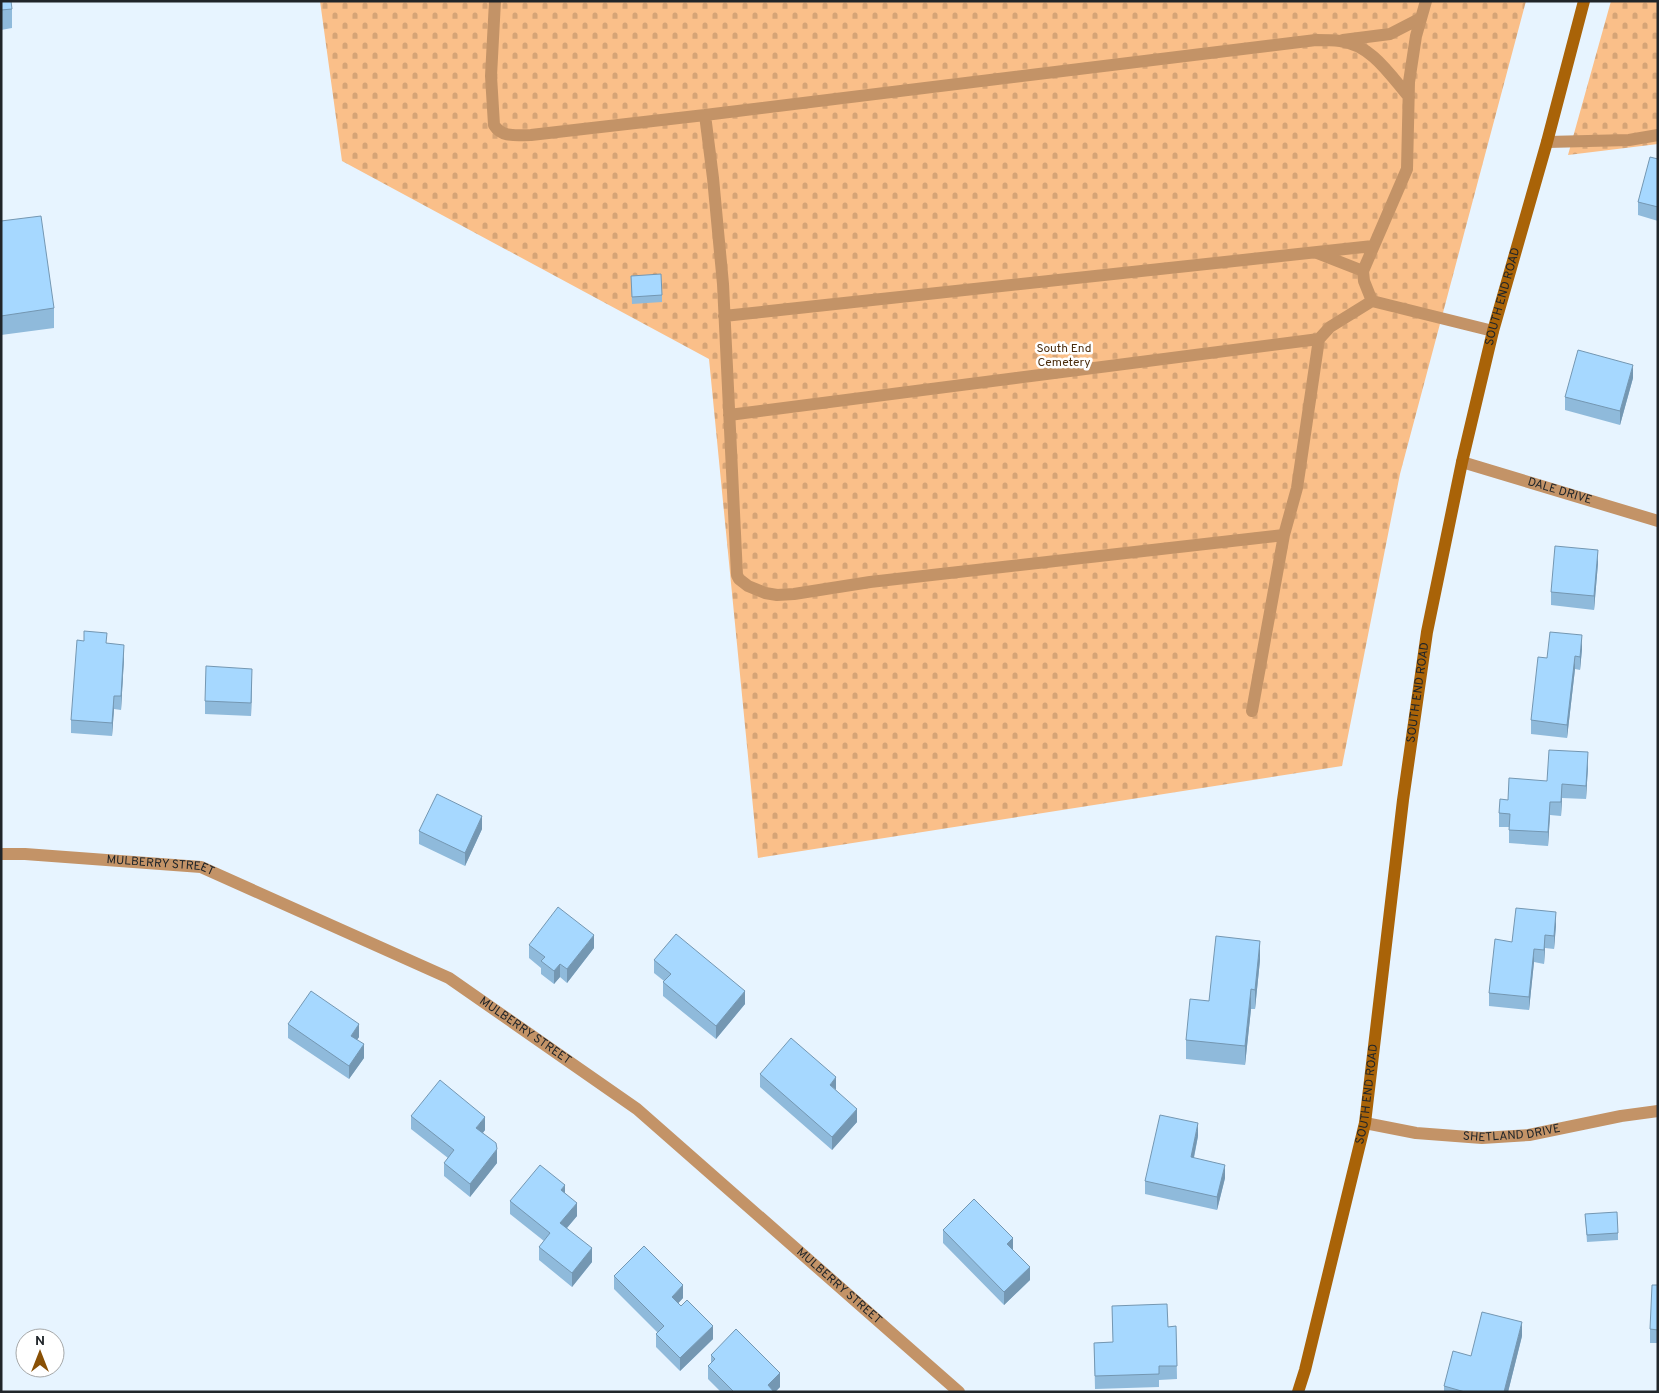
<svg xmlns="http://www.w3.org/2000/svg" width="1659" height="1393" font-family="Overpass,sans-serif">
  <style>
    .cemetery { fill: url(#cemetery-stones) }
    .lines { fill: none; stroke-linecap: round; stroke-linejoin: round }
    .lane { stroke: #c39367; stroke-width: 12 }
    .street { stroke: #c39367; stroke-width: 12 }
    .secondary { stroke: #a96308; stroke-width: 12 }
    .wall { fill: #8fbadb }
    .shaded-wall { fill: #7497b2 }
    .building { fill: #a6d8ff; stroke: #7497b2 }
    .labels { text-anchor: middle; dominant-baseline: central; stroke-width: 5; stroke-linejoin: round; paint-order: stroke }
    .street-label { font-size: 12px; fill: #202529; stroke: #fff }
    .park-label { font-size: 12px; fill: #4c2e0f; stroke: #fff }
  </style>
  <defs>
    <pattern id="cemetery-stones" width="16" height="16" patternUnits="userSpaceOnUse" patternTransform="scale(1.25)"><rect width="16" height="16" fill="#fabf89"/><path d="M2 7V4a2 2 0 0 1 4 0v3zM10 15v-3a2 2 0 0 1 4 0v3z" fill="#d6a476"/></pattern>
  </defs>
  <rect width="100%" height="100%" fill="#e7f4ff"/>
  <!-- cemetery -->
  <path class="cemetery" d="M320,1H1526L1400,474L1342,766L758,858L709,359L342,161Z
    M1611,1H1658V144L1568,155Z"/>
  <g class="lines">
    <!-- lane -->
    <path class="lane" d="M495,1L491,76L494,125C502,138 517,135 531,135L705,115L713,178L723,284L737,575L739,579L748,586L765,593L777,595L794,594L870,582L1284,535L1297,488L1319,339L1330,327L1372,301L1493,331
      M1343,40L1390,34L1421,18
      M705,115L1316,40C1324,40 1332,40 1340,41C1372,45 1390,75 1409,97
      M1547,142L1629,140L1658,135
      M1317,253L1363,271
      M1372,301L1364,281L1363,271L1407,169L1409,82L1416,36L1426,1
      M724,316L1373,246
      M729,415L1319,339
      M1252,711L1284,535"/>
    <!-- street -->
    <g class="street">
      <path id="s1" d="M1462,462L1658,521"/>
      <path id="s2" d="M1,854H25L201,867L449,978L637,1109L959,1392"/>
      <path id="s3" d="M1365,1123L1416,1133L1482,1138L1529,1135L1621,1116L1658,1111"/>
    </g>
    <!-- secondary -->
    <path class="secondary" id="s4" d="M1298,1392L1305,1370L1365,1123L1403,800L1427,632L1462,462L1493,331L1547,142L1584,1"/>
  </g>
  <!-- wall -->
  <path class="wall" d="M1,1L12,9V28L1,30Z
    M1658,159V221L1638,215V202Z
    M1,221L54,308V328L1,335Z
    M1658,245V262H1657V248Z
    M631,276L662,295V302L632,304Z
    M1633,378L1620,425L1565,410V397Z
    M1598,563L1594,610L1551,605V592Z
    M107,643L124,658L121,710L114,709L112,736L71,733V720Z
    M1582,649L1580,670L1575,669L1567,738L1531,734V720L1547,658Z
    M252,682L251,716L205,714V701Z
    M1588,766L1586,799L1562,798L1561,816L1550,815L1548,846L1509,843V827H1499V813L1508,800L1547,781Z
    M482,829L465,866L419,844V831Z
    M1556,925L1554,949L1545,948L1544,964L1534,962L1529,1010L1489,1006V993L1512,942Z
    M529,945L594,948L567,983L560,977L554,984L541,974V968L529,958Z
    M654,960L745,1004L716,1039L663,996V982L664,981L654,973Z
    M1260,960L1255,1009H1251L1245,1065L1186,1059V1040L1209,1001Z
    M288,1024L359,1037L357,1040L364,1058L349,1079L288,1038Z
    M760,1074L836,1090L857,1122L832,1150L760,1087Z
    M411,1116L485,1130L483,1133L497,1163L470,1197L444,1176V1163L448,1158L411,1129Z
    M1198,1136L1194,1158L1225,1178L1217,1210L1145,1194V1181Z
    M565,1193L577,1216L567,1228L592,1262L572,1287L539,1260V1247L544,1241L510,1214V1201Z
    M1585,1214L1618,1233V1240L1587,1242Z
    M943,1230L1013,1250L1030,1280L1004,1305L943,1243Z
    M614,1276L683,1298L678,1303L713,1339L680,1371L656,1347V1334L658,1333L614,1289Z
    M1658,1285V1343H1650V1329Z
    M1112,1306L1168,1327L1176,1326L1177,1379L1159,1380V1387L1095,1389L1094,1343L1113,1342Z
    M1522,1336L1508,1392H1444V1386Z
    M711,1355L780,1387L775,1392H721L708,1379V1366L711,1363Z"/>
  <!-- shaded-wall -->
  <path class="shaded-wall" d="M1633,365V378L1620,425V411Z
    M1598,550V563L1594,610V596Z
    M1582,635V649L1580,670V657Z
    M124,645V658L121,710V696Z
    M1575,656V669L1567,738V725Z
    M252,669V682L251,716V703Z
    M114,696V709L112,736V723Z
    M1588,752V766L1586,799V786Z
    M1562,784V798L1561,816V802Z
    M1550,802V815L1548,846V832Z
    M482,816V829L465,866V853Z
    M1556,912V925L1554,949V936Z
    M594,935V948L567,983V969Z
    M1545,935V948L1544,964V950Z
    M1260,941V960L1255,1009V990Z
    M1534,949V962L1529,1010V997Z
    M560,964V977L554,984V971Z
    M1251,989V1009L1245,1065V1046Z
    M745,991V1004L716,1039V1026Z
    M359,1024V1037L351,1049V1036Z
    M364,1044V1058L349,1079V1066Z
    M836,1077V1090L830,1085Z
    M857,1109V1122L832,1150V1137Z
    M485,1117V1130L476,1141V1128Z
    M1198,1123V1136L1191,1171V1157Z
    M497,1149V1163L470,1197V1184Z
    M1225,1165V1178L1217,1210V1197Z
    M565,1185V1198L561,1190Z
    M577,1203V1216L560,1236V1223Z
    M1013,1238V1251L1007,1244Z
    M592,1248V1262L572,1287V1273Z
    M1030,1267V1280L1004,1305V1292Z
    M683,1285V1298L672,1310V1297Z
    M1522,1322V1336L1508,1392H1504Z
    M713,1326V1339L680,1371V1358Z
    M780,1373V1387L775,1392H768V1385Z"/>
  <!-- building -->
  <path class="building" d="M1,1H11L12,9L1,10Z
    M1650,157L1658,159V207L1638,202Z
    M41,216L54,308L1,316V221Z
    M661,274L662,295L632,297L631,276Z
    M1578,350L1633,365L1620,411L1565,397Z
    M1555,546L1598,550L1594,596L1551,592Z
    M84,631L107,633L106,643L124,645L121,696H114L112,723L71,720L77,640L84,641Z
    M1550,632L1582,635L1580,657L1575,656L1567,725L1531,720L1538,657L1547,658Z
    M206,666L252,669L251,703L205,701Z
    M1549,750L1588,752L1586,786L1562,784L1561,802H1550L1548,832L1509,830L1510,814L1499,813L1500,799L1508,800L1509,778L1547,781Z
    M437,794L482,816L465,853L419,831Z
    M558,907L594,935L567,969L560,964L554,971L541,961L545,957L529,945Z
    M1516,908L1556,912L1554,936L1545,935L1544,950L1534,949L1529,997L1489,993L1495,939L1512,942Z
    M676,934L745,991L716,1026L663,982L671,974L654,960Z
    M1216,936L1260,941L1255,990L1251,989L1245,1046L1186,1040L1190,999L1209,1001Z
    M311,991L359,1024L351,1036L364,1044L349,1066L288,1024Z
    M791,1038L836,1077L830,1085L857,1109L832,1137L760,1074Z
    M440,1080L485,1117L476,1128L496,1143L497,1149L470,1184L444,1163L454,1150L411,1116Z
    M1160,1115L1198,1123L1191,1157L1225,1165L1217,1197L1145,1181Z
    M540,1165L565,1185L561,1190L577,1203L560,1223L592,1248L572,1273L539,1247L550,1233L510,1201Z
    M974,1199L1013,1238L1007,1244L1030,1267L1004,1292L943,1230Z
    M1617,1212L1618,1233L1587,1235L1585,1214Z
    M644,1246L683,1285L672,1297L681,1306L687,1300L713,1326L680,1358L656,1334L664,1326L614,1276Z
    M1652,1285H1658V1330L1650,1329Z
    M1167,1304L1168,1327L1176,1326L1177,1366H1159V1374L1095,1376L1094,1343L1113,1342L1112,1306Z
    M1482,1312L1522,1322L1504,1392H1465L1444,1386L1453,1351L1471,1356Z
    M736,1329L780,1373L768,1385L774,1392H734L708,1366L715,1359L711,1355Z"/>
  <g class="labels">
    <!-- street labels -->
    <g class="street-label">
      <text stroke="none"><textPath href="#s4" startOffset="1116">SOUTH END ROAD</textPath></text>
      <text stroke="none"><textPath href="#s1" startOffset="102">DALE DRIVE</textPath></text>
      <text stroke="none"><textPath href="#s4" startOffset="711">SOUTH END ROAD</textPath></text>
      <text stroke="none"><textPath href="#s2" startOffset="160">MULBERRY STREET</textPath></text>
      <text stroke="none"><textPath href="#s2" startOffset="565">MULBERRY STREET</textPath></text>
      <text stroke="none"><textPath href="#s4" startOffset="306">SOUTH END ROAD</textPath></text>
      <text stroke="none"><textPath href="#s3" startOffset="148">SHETLAND DRIVE</textPath></text>
      <text stroke="none"><textPath href="#s2" startOffset="970">MULBERRY STREET</textPath></text>
    </g>
    <!-- park labels -->
    <g class="park-label">
      <text x="1064" y="349">South End<tspan x="1064" dy="14">Cemetery</tspan></text>
    </g>
  </g>
  <!-- border -->
  <rect width="1659" height="1393" fill="none" stroke="#202529" stroke-width="5"/>
  <!-- north arrow -->
  <g transform="translate(40 1353)"><circle r="24" fill="#ffffff" stroke="#a6a8a9"/>
  <path d="M0-4L9 19L0 12L-9 19Z" fill="#895005"/>
  <text y="-8" font-size="14" font-weight="bold" text-anchor="middle" fill="#202529">N</text>
  </g>
</svg>
